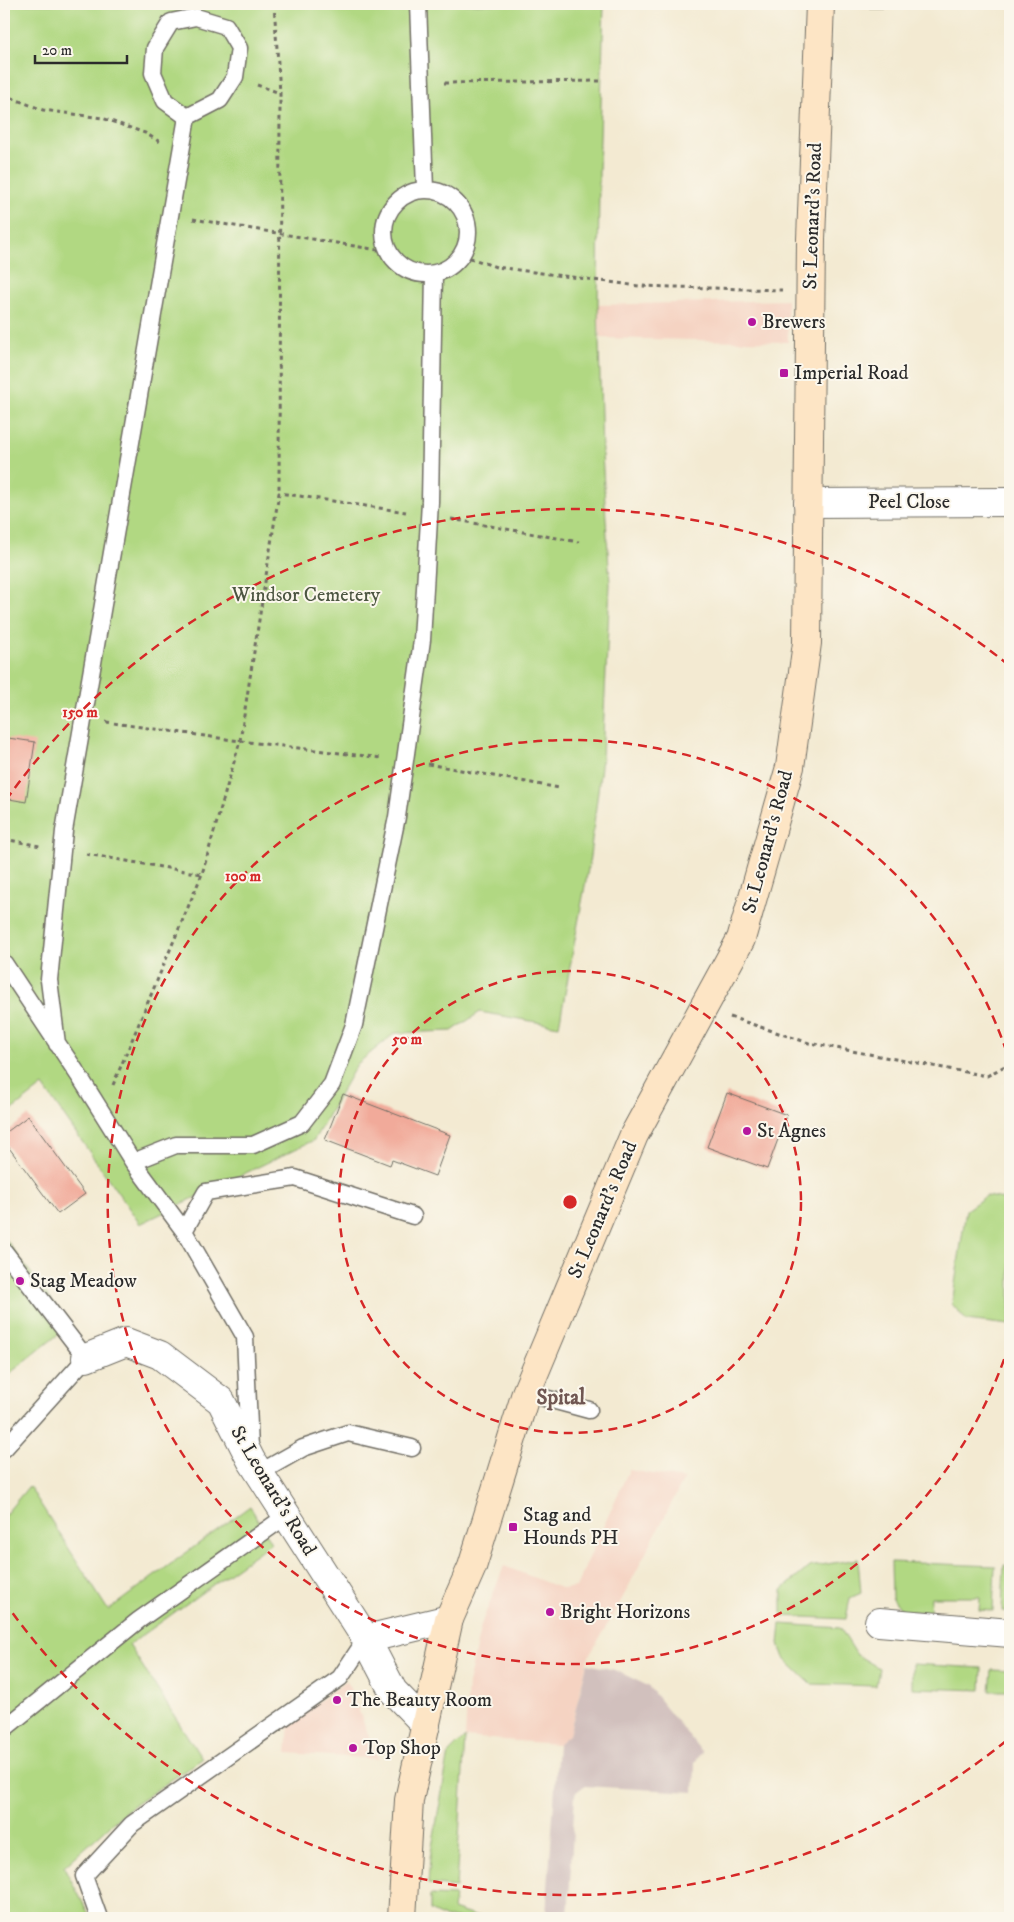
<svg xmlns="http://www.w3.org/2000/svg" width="1014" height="1922" font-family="'IM FELL DW Pica',serif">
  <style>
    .built { fill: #f5d3c2 }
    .industrial { fill: #d1c0bd }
    .green { fill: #b1d882; stroke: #6e8256 }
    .building { fill: #f1aa9a }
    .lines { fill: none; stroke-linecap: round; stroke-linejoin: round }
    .service-casing { stroke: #716e65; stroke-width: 19 }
    .minor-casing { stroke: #716e65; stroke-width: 30 }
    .secondary-casing { stroke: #716e65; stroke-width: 30 }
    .path { stroke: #716e65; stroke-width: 3; stroke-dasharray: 4 4; stroke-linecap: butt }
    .service { stroke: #fff; stroke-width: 16 }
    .minor { stroke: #fff; stroke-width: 28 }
    .secondary { stroke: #fde5c5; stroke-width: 28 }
    .ring { fill: none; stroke: #d62828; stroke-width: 2.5; stroke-dasharray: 9 6 }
    .poi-dot { fill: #b5179e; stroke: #fbf7ec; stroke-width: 2 }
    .labels { text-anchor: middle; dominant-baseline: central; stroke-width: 4; stroke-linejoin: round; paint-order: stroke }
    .street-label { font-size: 20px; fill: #2b2b2b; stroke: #fbf7ec }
    .poi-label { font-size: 20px; fill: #2b2b2b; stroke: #fbf7ec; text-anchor: start }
    .park-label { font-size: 20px; fill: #4c5641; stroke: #fbf7ec }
    .neighbourhood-label { font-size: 21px; font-weight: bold; fill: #705752; stroke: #fbf7ec }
    .centre { fill: #d62828; stroke: #fbf7ec; stroke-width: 2.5 }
    .ring-label { font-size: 15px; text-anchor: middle; font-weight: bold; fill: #d62828; stroke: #fbf7ec; stroke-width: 4; stroke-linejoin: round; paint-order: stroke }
  </style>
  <rect width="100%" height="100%" fill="#fbf7ec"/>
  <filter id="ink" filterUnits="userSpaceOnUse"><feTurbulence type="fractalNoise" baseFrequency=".02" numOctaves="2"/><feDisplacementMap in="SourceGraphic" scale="10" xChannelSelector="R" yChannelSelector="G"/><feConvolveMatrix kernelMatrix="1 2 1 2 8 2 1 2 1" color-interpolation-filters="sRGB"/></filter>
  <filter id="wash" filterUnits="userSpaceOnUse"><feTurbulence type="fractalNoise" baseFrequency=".0096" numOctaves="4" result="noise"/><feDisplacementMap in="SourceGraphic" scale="20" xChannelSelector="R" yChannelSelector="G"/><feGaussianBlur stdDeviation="1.12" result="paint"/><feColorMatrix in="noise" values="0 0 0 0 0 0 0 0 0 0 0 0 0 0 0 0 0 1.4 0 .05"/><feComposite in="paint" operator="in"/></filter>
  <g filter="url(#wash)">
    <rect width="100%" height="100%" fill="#f3ead2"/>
    <!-- built -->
    <path class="built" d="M787,300L788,342L600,338L598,305Z
      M629,1470L684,1479L622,1599L588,1658L569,1735L558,1744L465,1737L468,1684L481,1625L504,1566L563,1589L576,1587Z
      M347,1681L378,1759L287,1753L289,1722Z"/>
    <!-- industrial -->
    <path class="industrial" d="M587,1664L615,1670L648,1686L702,1752L695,1762L694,1792L584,1786L575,1793L568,1918H550L546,1916L558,1744L569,1735Z"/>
    <!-- green -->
    <path class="green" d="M4,4H604L599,172L598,305L602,454L610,584L602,758L589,864L559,1026L480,1012L452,1031L395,1033L357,1064L314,1140L140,1224L43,1086L4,1116Z
      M986,1196L1010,1200V1325L966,1320L952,1304L966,1210Z
      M4,1237L70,1325L4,1378Z
      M29,1486L108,1610L250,1506L271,1543L129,1645L202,1759L127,1810L64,1867L91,1918H4V1516Z
      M858,1559L861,1593L850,1598L846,1619L782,1616V1590L809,1567Z
      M891,1562L995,1566L993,1611L979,1610L980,1597H931L930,1612L903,1611L892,1598Z
      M1004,1565L1010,1566V1612L1002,1611Z
      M781,1624L840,1628L857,1655L879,1668L876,1686L811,1684L784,1658L779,1644Z
      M912,1664L982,1668L981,1690L912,1688Z
      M992,1670L1010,1671V1691H990Z
      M465,1737L456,1887L428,1884L430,1858L449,1753Z
      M430,1895L455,1896L453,1909L474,1916H546L545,1918H446L430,1910Z"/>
    <g id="blocks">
      <!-- building -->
      <path class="building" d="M865,4H892V8H865Z
        M8,738L35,742L26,802L4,798V769Z
        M727,1093L787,1115L767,1169L707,1147Z
        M343,1094L450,1135L435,1176L392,1160L390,1165L325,1140Z
        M28,1116L85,1194L58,1214L4,1141V1134Z"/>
    </g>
  </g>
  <g filter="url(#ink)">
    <use href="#blocks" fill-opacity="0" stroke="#716e65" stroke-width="1"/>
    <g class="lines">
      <!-- service casing -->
      <g class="service-casing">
        <path id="service" d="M418,4L425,189
          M384 232a42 42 0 1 1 84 0a42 42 0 1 1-84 0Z
          M4,963L81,1079L133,1162L184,1231
          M57,1044L49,980L64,831L187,117L165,101L153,73L155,48L171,22L196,17L226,26L239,48L235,77L220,100L187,117
          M133,1162L176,1145H253L302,1123L332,1084L354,1025L397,817L422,640L430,502L434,273
          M4,1251L86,1358L4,1449
          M526,1393L589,1410
          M250,1448L245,1337L184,1231L206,1192L295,1178L413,1216
          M259,1473L303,1448L348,1433L412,1448
          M4,1729L139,1620L286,1516
          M99,1918L84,1876L132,1824L340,1678L366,1639"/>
      </g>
      <!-- minor casing -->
      <g class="minor-casing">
        <path id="minor" d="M808,503L1010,502
          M86,1358L126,1342L160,1355L221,1401L251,1460L366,1639L449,1619
          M879,1622L1010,1633
          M366,1639L393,1691L426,1725"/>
      </g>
      <!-- secondary casing -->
      <g class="secondary-casing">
        <path id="secondary" d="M402,1918L409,1800L449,1619L472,1567L526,1393L634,1135L741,939L790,767L807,643L811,239L820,4"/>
      </g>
      <!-- path -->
      <path class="path" d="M274,4L280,93
        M444,83L600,81
        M257,85L280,93L279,493
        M4,95L43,110L102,118L145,133L160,142
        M193,219L390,252
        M462,255L496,267L639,286L782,290
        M451,519L579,542
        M106,722L240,741L382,758
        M428,764L559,788
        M4,839L40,846
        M86,854L202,874L240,741L279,493L406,512
        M730,1017L809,1043L987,1076L1010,1063
        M113,1085L202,874"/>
      <!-- service -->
      <use href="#service" class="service"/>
      <!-- minor -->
      <use href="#minor" class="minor"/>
      <!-- secondary -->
      <use href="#secondary" class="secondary"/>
    </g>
  </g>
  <!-- distance rings -->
  <g class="ring">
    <circle cx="570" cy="1202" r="231"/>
    <path d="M1009 1345A462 462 0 1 1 1009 1059"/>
    <path d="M1006 1741A693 693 0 0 1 6 1604M6 800A693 693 0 0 1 1006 663"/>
  </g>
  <!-- markers -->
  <g class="poi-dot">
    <circle cx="752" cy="322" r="5"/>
    <rect x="779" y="368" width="10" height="10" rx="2.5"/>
    <circle cx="747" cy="1131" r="5"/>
    <circle cx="20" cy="1281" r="5"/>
    <rect x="508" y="1522" width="10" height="10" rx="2.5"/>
    <circle cx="550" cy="1612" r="5"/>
    <circle cx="337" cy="1700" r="5"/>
    <circle cx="353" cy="1748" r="5"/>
  </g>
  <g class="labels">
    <!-- street labels -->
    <g class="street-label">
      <text transform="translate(813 216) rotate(-88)">St Leonard's Road</text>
      <text x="909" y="502">Peel Close</text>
      <text transform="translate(768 842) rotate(-75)">St Leonard's Road</text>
      <text transform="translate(603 1210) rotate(-67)">St Leonard's Road</text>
      <text transform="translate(273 1491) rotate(59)">St Leonard's Road</text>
    </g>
    <!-- poi labels -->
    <g class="poi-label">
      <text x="762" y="322">Brewers</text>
      <text x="794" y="373">Imperial Road</text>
      <text x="757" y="1131">St Agnes</text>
      <text x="30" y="1281">Stag Meadow</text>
      <text x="523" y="1515">Stag and<tspan x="523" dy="23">Hounds PH</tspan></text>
      <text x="560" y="1612">Bright Horizons</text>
      <text x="347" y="1700">The Beauty Room</text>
      <text x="363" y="1748">Top Shop</text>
    </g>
    <!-- park labels -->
    <g class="park-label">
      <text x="306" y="595">Windsor Cemetery</text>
    </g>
    <!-- neighbourhood labels -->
    <g class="neighbourhood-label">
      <text x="561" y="1398">Spital</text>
    </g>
  </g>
  <circle cx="570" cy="1202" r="8" class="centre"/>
  <g class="ring-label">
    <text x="80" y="717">150 m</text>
    <text x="243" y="881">100 m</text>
    <text x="407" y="1044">50 m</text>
  </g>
  <!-- margin -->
  <rect width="1014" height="1922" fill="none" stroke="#fbf7ec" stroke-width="20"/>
  <!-- scale -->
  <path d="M35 55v8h92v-8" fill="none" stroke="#2b2b2b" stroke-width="2.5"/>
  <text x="42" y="55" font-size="15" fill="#2b2b2b" stroke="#fbf7ec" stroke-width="4" paint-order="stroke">20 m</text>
</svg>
